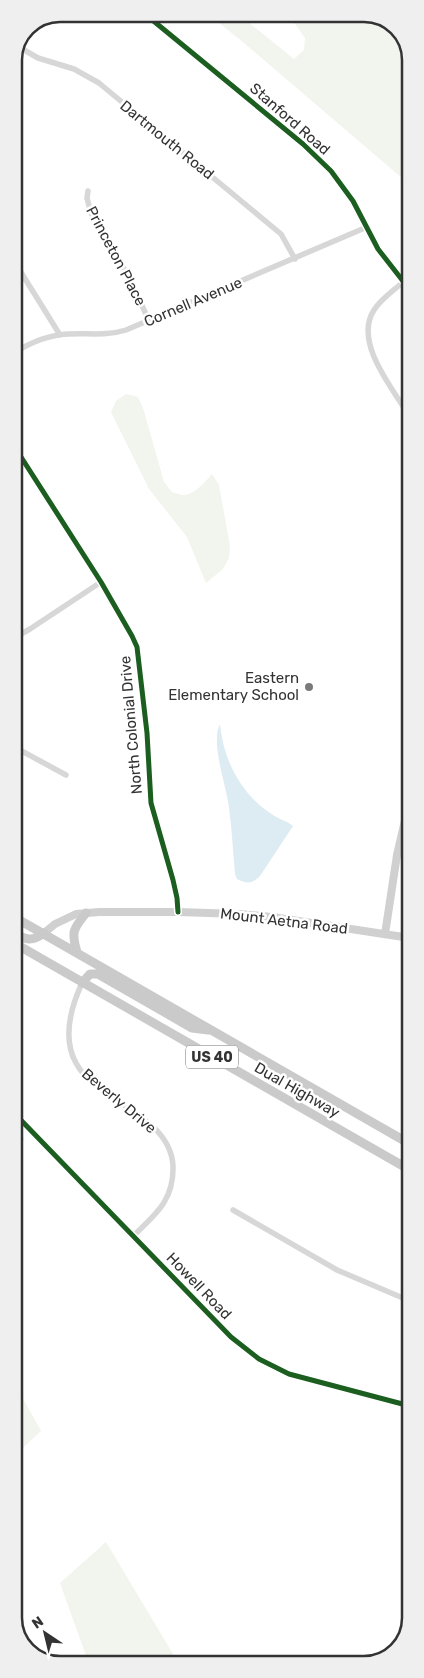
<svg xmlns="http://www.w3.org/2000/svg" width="424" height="1678" font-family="Rubik,sans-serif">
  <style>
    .green { fill: #f1f5ed }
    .water { fill: #ddebf3 }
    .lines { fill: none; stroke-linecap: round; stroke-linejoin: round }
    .street { stroke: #d7d7d7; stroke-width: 5.5 }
    .secondary { stroke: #d0d0d0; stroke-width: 8 }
    .primary { stroke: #cacaca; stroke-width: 9 }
    .cycleway-casing { stroke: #fff; stroke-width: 8 }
    .cycleway { stroke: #1b5e20; stroke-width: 5 }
    .poi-dot { fill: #7a7a7a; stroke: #fff; stroke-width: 2 }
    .labels { text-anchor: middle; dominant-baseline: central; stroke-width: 5; stroke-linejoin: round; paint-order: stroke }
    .shield { fill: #fff; stroke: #707070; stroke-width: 1 }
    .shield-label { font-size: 14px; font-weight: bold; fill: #333 }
    .street-label { font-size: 15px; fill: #333; stroke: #fff }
    .poi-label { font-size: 15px; fill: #333; stroke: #fff; text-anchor: end }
    .rim { fill: none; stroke: #333; stroke-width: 2.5 }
  </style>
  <rect width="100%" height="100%" fill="#fff"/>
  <!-- green -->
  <path class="green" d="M208,14H238L294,59L304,50L305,38L288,14H369L396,27L409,52V184L244,43Z
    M126,394L138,397L143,408L164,482L172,492C175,493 180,495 184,495C195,494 205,482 212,474L219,485L230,546L229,558L223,569L206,583L187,537L149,489L111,412L116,401Z
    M14,1127L25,1139L14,1150Z
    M14,1382L41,1431L15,1455Z
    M106,1542L179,1664H89L60,1583Z"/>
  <!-- water -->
  <path class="water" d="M220,724C223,760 242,796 273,815C279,819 287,821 293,826L260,876C252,884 247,884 237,879L235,874C233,852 232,830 229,808C227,787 210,743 220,724Z"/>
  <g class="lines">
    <!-- street -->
    <path class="street" d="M145,14L303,144L331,171L353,201L378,249L410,290
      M19,47L38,58L74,69L99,83L281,234L295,259
      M88,191L87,198L91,213L130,279L149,321
      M14,261L60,335
      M402,283C393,291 381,299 374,310C353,342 393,389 410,417
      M14,353C31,342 48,335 68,334C89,333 107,336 126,330L367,227
      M14,446L101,582L132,636L137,647L147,733L151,803L173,880L177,898L178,912
      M14,638L30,629L101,582
      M14,756L18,749L66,775
      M82,983C71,1007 62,1038 76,1063C97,1103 170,1114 173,1166C174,1200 156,1214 133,1236
      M14,1113L231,1337L259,1359L289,1374L410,1406
      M233,1210L337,1270L410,1301"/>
    <!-- secondary -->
    <path class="secondary" d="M44,933L55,924L76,914L99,912H178L239,914L272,917L410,938
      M385,934L397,855L410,799"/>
    <!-- primary -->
    <path class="primary" d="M14,917L410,1144
      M14,933C26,940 32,942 44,933
      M14,943L410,1170
      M77,952C71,932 73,929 86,913
      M82,983L90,974H98L192,1028L208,1030"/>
    <!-- cycleway casing -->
    <g class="cycleway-casing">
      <path id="cycleway" d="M145,14L303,144L331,171L353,201L378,249L410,290
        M14,446L101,582L132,636L137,647L147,733L151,803L173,880L177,898L178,912
        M14,1113L231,1337L259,1359L289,1374L410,1406"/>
    </g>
    <!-- cycleway -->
    <use href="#cycleway" class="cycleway"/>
  </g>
  <!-- markers -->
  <circle class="poi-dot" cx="309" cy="687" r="5"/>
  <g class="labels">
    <!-- shield labels -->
    <rect class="shield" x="186" y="1045.5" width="52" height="23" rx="4"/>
    <g class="shield-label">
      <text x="212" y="1057">US 40</text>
    </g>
    <!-- street labels -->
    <g class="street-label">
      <text transform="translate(290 119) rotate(41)">Stanford Road</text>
      <text transform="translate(167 140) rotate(39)">Dartmouth Road</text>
      <text transform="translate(116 256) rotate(62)">Princeton Place</text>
      <text transform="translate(193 302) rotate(-23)">Cornell Avenue</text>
      <text transform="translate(131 725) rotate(-95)">North Colonial Drive</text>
      <text transform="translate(284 921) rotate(7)">Mount Aetna Road</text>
      <text transform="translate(297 1090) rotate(30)">Dual Highway</text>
      <text transform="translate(119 1101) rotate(40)">Beverly Drive</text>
      <text transform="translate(199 1286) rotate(46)">Howell Road</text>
    </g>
    <!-- poi labels -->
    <g class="poi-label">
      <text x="299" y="678">Eastern<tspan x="299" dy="17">Elementary School</tspan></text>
    </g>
  </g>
  <!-- crop -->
  <path d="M0 0H424V1678H0ZM60 22H364A38 38 0 0 1 402 60V1618A38 38 0 0 1 364 1656H60A38 38 0 0 1 22 1618V60A38 38 0 0 1 60 22Z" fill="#efefef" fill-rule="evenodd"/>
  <path class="rim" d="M60 22H364A38 38 0 0 1 402 60V1618A38 38 0 0 1 364 1656H60A38 38 0 0 1 22 1618V60A38 38 0 0 1 60 22Z"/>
  <!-- north arrow -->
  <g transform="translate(45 1633) rotate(325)" stroke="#ffffff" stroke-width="4" paint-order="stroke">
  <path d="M0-4L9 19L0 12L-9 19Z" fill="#333333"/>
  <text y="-8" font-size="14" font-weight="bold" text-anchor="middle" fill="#333333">N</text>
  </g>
</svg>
